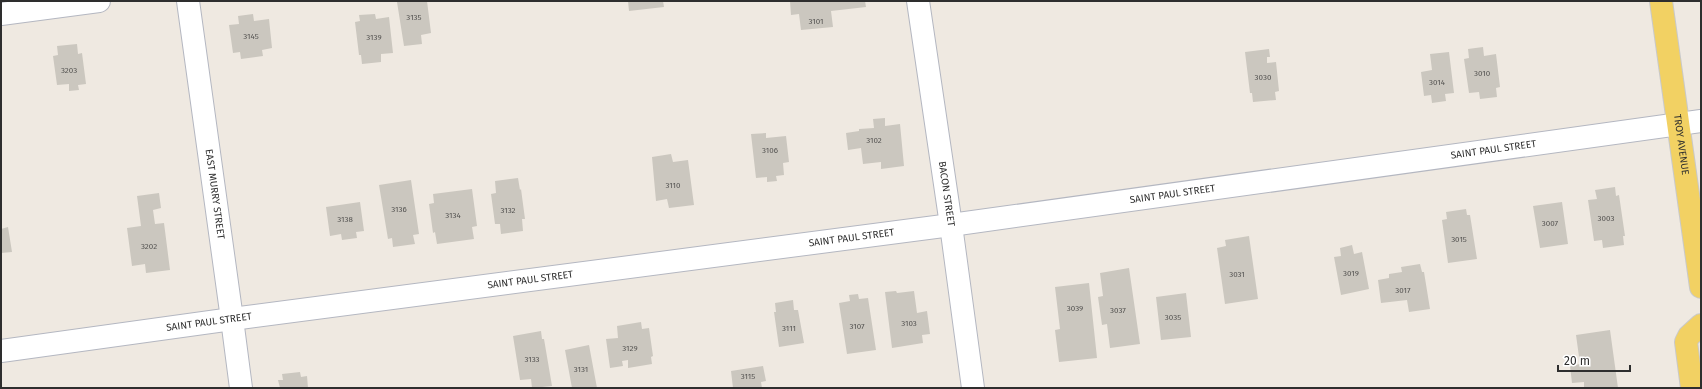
<svg xmlns="http://www.w3.org/2000/svg" width="1702" height="389" font-family="'Fira Sans',sans-serif">
  <style>
    .building { fill: #cbc7bf }
    .lines { fill: none; stroke-linecap: round; stroke-linejoin: round }
    .minor-casing { stroke: #b4b7c1; stroke-width: 24 }
    .major-casing { stroke: #c9c9c9; stroke-width: 24 }
    .minor { stroke: #fff; stroke-width: 22 }
    .major { stroke: #f2d163; stroke-width: 22 }
    .labels { text-anchor: middle; dominant-baseline: central; stroke-width: 4; stroke-linejoin: round; paint-order: stroke }
    .number-label { font-size: 8px; fill: #555452 }
    .street-label { font-size: 10px; fill: #2e2e2e; stroke: #fff }
  </style>
  <rect width="100%" height="100%" fill="#efe9e1"/>
  <!-- building -->
  <path class="building" d="M427,1L431,33L421,35L422,44L404,46L397,2Z
    M628,1H663L664,7L629,11Z
    M790,1H865L866,7L831,11L833,27L801,30L799,14L791,15Z
    M253,14L254,21L269,19L272,48L262,50L263,56L241,59L240,52L233,53L229,25L239,24L238,16Z
    M375,14L376,19L389,17L393,53L381,54V62L362,64L361,55H359L355,22L360,21L359,15Z
    M77,44L78,54L82,53L86,84L78,85L79,90L69,91V84L57,85L53,56L58,55L57,46Z
    M1483,47L1484,56L1496,54L1500,87L1496,88L1497,97L1480,99L1479,92L1469,93L1464,59L1469,58L1468,49Z
    M1269,49L1270,57H1267V63L1276,62L1279,91L1275,92L1276,100L1253,102L1252,93H1250L1245,52Z
    M1449,52L1454,93L1445,94L1446,101L1432,103L1431,95L1424,96L1421,72L1432,70L1430,54Z
    M885,118V126L900,124L904,166L881,169V162L863,164L861,148L848,150L846,133L859,131V129L874,128L873,119Z
    M766,133V138L786,136L789,162L783,163L784,175L776,176L777,181L767,182V177L756,178L751,134Z
    M671,154L673,162L688,160L694,205L669,208L667,199L656,201L652,157Z
    M518,178L520,190L521,189L525,219H522L523,231L501,234L500,224H495L491,194L496,193L495,181Z
    M411,180L419,234L413,235L415,244L393,247L392,238L388,239L379,185Z
    M1615,187L1616,196L1619,195L1625,236H1623L1624,245L1603,248L1602,240L1594,241L1588,200L1597,199L1595,190Z
    M472,189L477,226L472,227L474,239L437,244L435,232L433,233L429,204L434,203L433,194Z
    M159,193L161,208L153,210L155,224L164,223L170,270L146,273L145,264L132,266L127,228L141,226L137,196Z
    M360,202L364,231L356,232L357,238L342,240L341,234L330,236L326,207Z
    M1562,202L1568,244L1540,248L1533,206Z
    M1466,209L1467,215H1470L1477,259L1448,263L1442,220L1447,219L1446,212Z
    M8,227L12,252L1,253V229Z
    M1249,236L1258,299L1225,304L1217,248L1226,246L1225,240Z
    M1352,245L1354,254L1362,252L1369,289L1341,295L1334,257L1341,256L1340,248Z
    M1420,264L1422,272H1424L1430,309L1409,312L1407,300L1381,303L1378,280L1389,278V274L1402,272L1401,267Z
    M1129,268L1140,344L1110,348L1107,324L1102,325L1098,297L1103,296L1100,273Z
    M1089,283L1097,358L1059,362L1055,330L1060,329L1055,287Z
    M896,291L897,293L914,291L917,313L927,311L930,334L922,335L923,343L892,348L885,292Z
    M1186,293L1191,337L1161,340L1156,297Z
    M858,294L859,299L868,298L876,350L847,354L839,303L850,301L849,295Z
    M793,300L794,310H798L804,343L779,347L774,312H776L775,303Z
    M641,322L642,329L649,328L653,356L651,357L652,364L628,368V360L622,361L623,366L610,368L606,339L618,338L617,326Z
    M1610,330L1618,388H1584V382L1572,383L1570,366L1580,364L1576,335Z
    M541,331L542,339H544L552,386L532,388L531,379L520,380L513,336Z
    M589,345L597,388H572L565,350Z
    M763,366L766,381L761,382L762,388H733L731,371Z
    M300,372L301,377L307,376L308,388H280L278,380H283L282,374Z"/>
  <g class="lines">
    <!-- minor casing -->
    <g class="minor-casing">
      <g id="minor">
        <path id="s1" d="M188,1L232,319L241,388"/>
        <path id="s2" d="M918,1L951,225L973,388"/>
        <path d="M1,14L99,1"/>
        <path id="s3" d="M1,351L232,319L951,225L1701,121"/>
      </g>
    </g>
    <!-- major casing -->
    <g class="major-casing">
      <g id="major">
        <path id="s4" d="M1661,1L1701,287"/>
        <path d="M1692,388L1686,342L1689,336L1701,325"/>
      </g>
    </g>
    <!-- minor -->
    <use href="#minor" class="minor"/>
    <!-- major -->
    <use href="#major" class="major"/>
  </g>
  <g class="labels">
    <!-- number labels -->
    <g class="number-label">
      <text x="414" y="17">3135</text>
      <text x="816" y="21">3101</text>
      <text x="251" y="36">3145</text>
      <text x="374" y="37">3139</text>
      <text x="69" y="70">3203</text>
      <text x="1482" y="73">3010</text>
      <text x="1263" y="77">3030</text>
      <text x="1437" y="82">3014</text>
      <text x="874" y="140">3102</text>
      <text x="770" y="150">3106</text>
      <text x="673" y="185">3110</text>
      <text x="399" y="209">3136</text>
      <text x="508" y="210">3132</text>
      <text x="453" y="215">3134</text>
      <text x="1606" y="218">3003</text>
      <text x="345" y="219">3138</text>
      <text x="1550" y="223">3007</text>
      <text x="1459" y="239">3015</text>
      <text x="149" y="246">3202</text>
      <text x="1351" y="273">3019</text>
      <text x="1237" y="274">3031</text>
      <text x="1403" y="290">3017</text>
      <text x="1075" y="308">3039</text>
      <text x="1118" y="310">3037</text>
      <text x="1173" y="317">3035</text>
      <text x="909" y="323">3103</text>
      <text x="857" y="326">3107</text>
      <text x="789" y="328">3111</text>
      <text x="630" y="348">3129</text>
      <text x="532" y="359">3133</text>
      <text x="581" y="369">3131</text>
      <text x="748" y="376">3115</text>
    </g>
    <!-- street labels -->
    <g class="street-label">
      <text stroke="none"><textPath href="#s4" startOffset="145">TROY AVENUE</textPath></text>
      <text stroke="none"><textPath href="#s3" startOffset="1506">SAINT PAUL STREET</textPath></text>
      <text stroke="none"><textPath href="#s1" startOffset="195">EAST MURRY STREET</textPath></text>
      <text stroke="none"><textPath href="#s2" startOffset="195">BACON STREET</textPath></text>
      <text stroke="none"><textPath href="#s3" startOffset="1182">SAINT PAUL STREET</textPath></text>
      <text stroke="none"><textPath href="#s3" startOffset="858">SAINT PAUL STREET</textPath></text>
      <text stroke="none"><textPath href="#s3" startOffset="534">SAINT PAUL STREET</textPath></text>
      <text stroke="none"><textPath href="#s3" startOffset="210">SAINT PAUL STREET</textPath></text>
    </g>
  </g>
  <!-- border -->
  <rect width="1702" height="389" fill="none" stroke="#2e2e2e" stroke-width="4"/>
  <!-- scale -->
  <path d="M1558 365v6h72v-6" fill="none" stroke="#2e2e2e" stroke-width="2"/>
  <text x="1564" y="365" font-size="12" fill="#2e2e2e" stroke="#ffffff" stroke-width="3" paint-order="stroke">20 m</text>
</svg>
